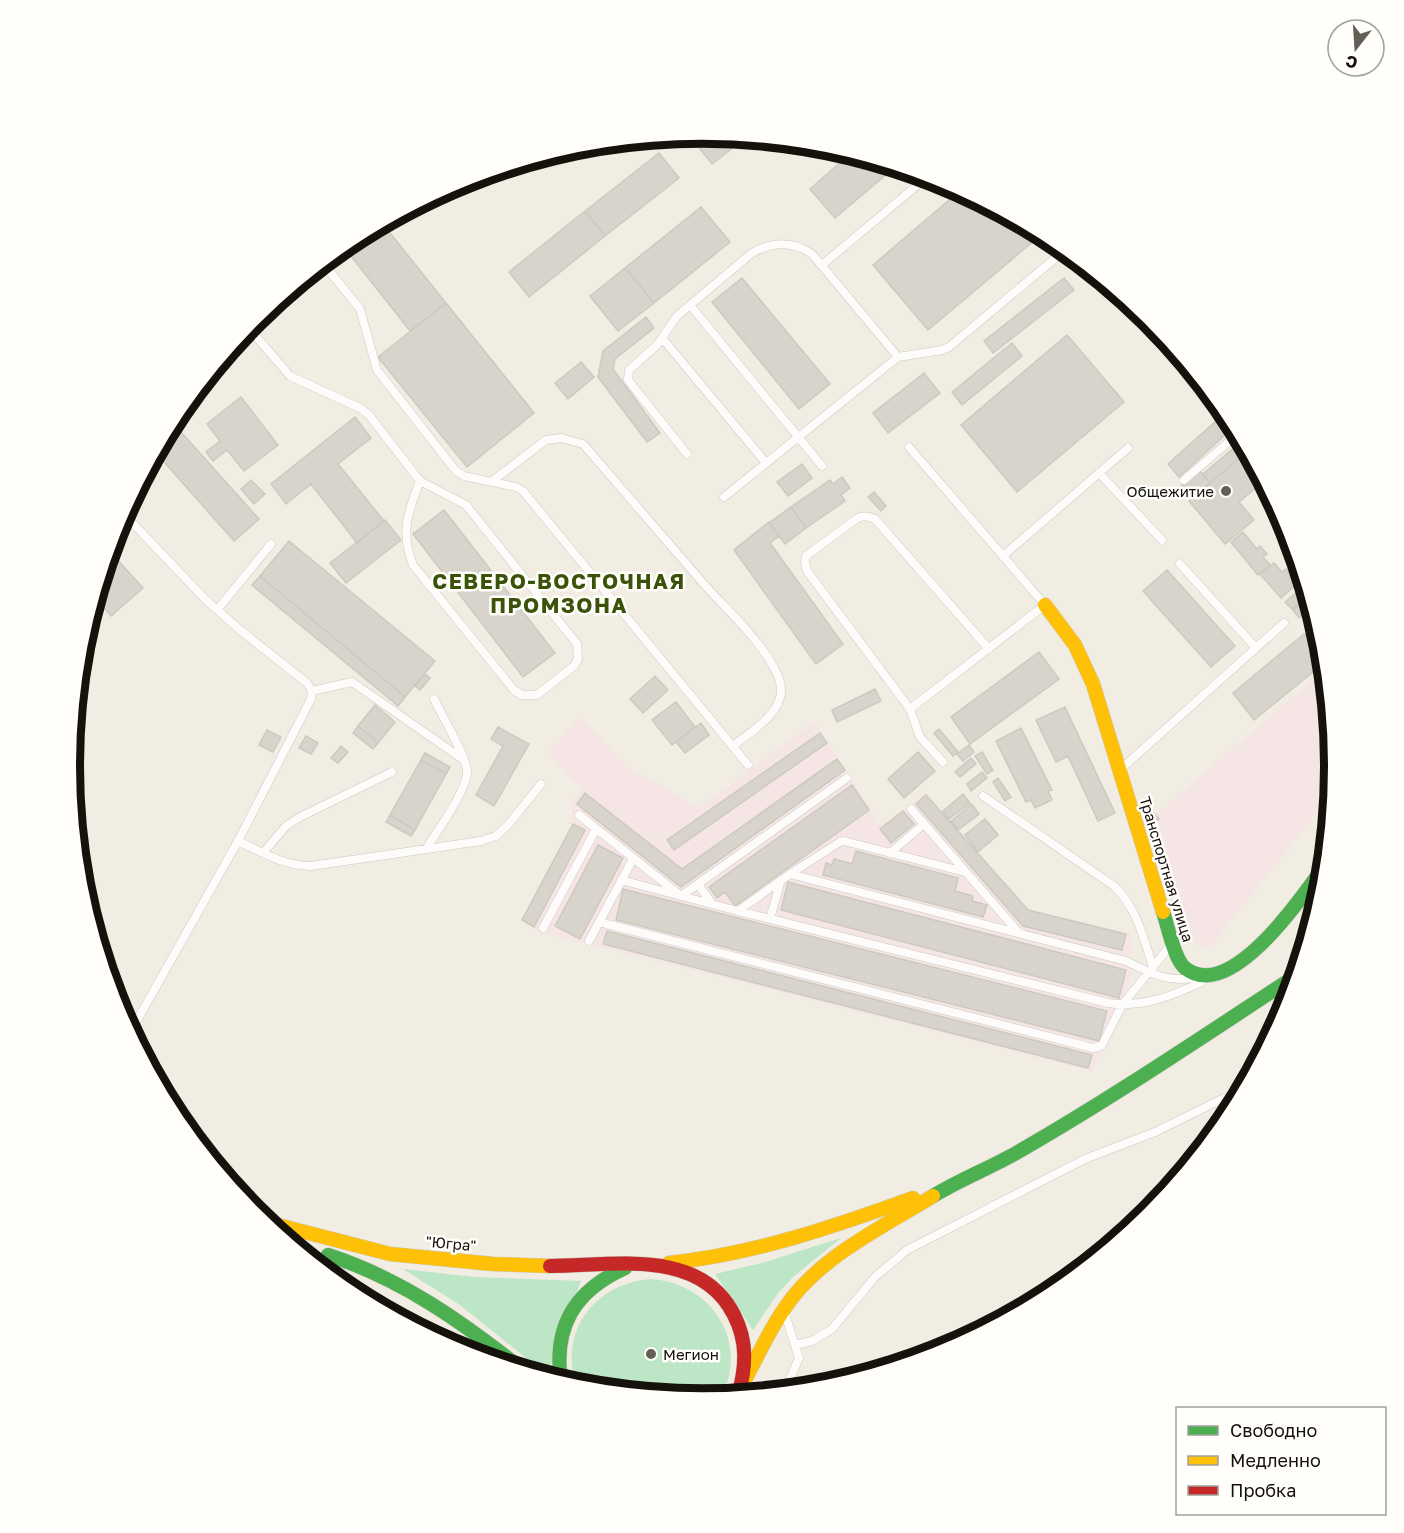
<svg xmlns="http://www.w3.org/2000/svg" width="1404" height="1533" font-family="'Golos Text',sans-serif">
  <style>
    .industrial { fill: #f5e5e5 }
    .green { fill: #bde6c6 }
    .forest { fill: #b7e1c2 }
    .building { fill: #d8d4cc; stroke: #ccc9c0; stroke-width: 1.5 }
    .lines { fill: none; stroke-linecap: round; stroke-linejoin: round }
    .lane-casing { stroke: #cbc9c0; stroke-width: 9 }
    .fast-casing { stroke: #cbc9c0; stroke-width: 15 }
    .slow-casing { stroke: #cbc9c0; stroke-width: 15 }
    .jam-casing { stroke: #cbc9c0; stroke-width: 15 }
    .lane { stroke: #fdfcfb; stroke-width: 8 }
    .fast { stroke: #4caf50; stroke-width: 14 }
    .slow { stroke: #ffc107; stroke-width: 14 }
    .jam { stroke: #c62828; stroke-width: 14 }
    .poi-dot { fill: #615f56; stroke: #fffefa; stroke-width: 2 }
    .labels { text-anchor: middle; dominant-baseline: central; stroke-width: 5; stroke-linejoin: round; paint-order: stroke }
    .poi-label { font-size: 15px; fill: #14120b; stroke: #fffefa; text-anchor: end }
    .street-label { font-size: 15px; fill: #14120b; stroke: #fffefa }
    .district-label { font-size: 21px; font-weight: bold; letter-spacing: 1.5px; fill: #3b5309; stroke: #fffefa }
    .rim { fill: none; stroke: #14120b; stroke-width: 8 }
  </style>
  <rect width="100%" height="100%" fill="#f1ede2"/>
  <!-- industrial -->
  <path class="industrial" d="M1316,677L1327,680L1335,767L1332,793L1207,951L1185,934L1150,829L1154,825L1155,815Z
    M580,717L628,767L699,808L815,722L881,826L926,793L1028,909L1130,934L1133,969L1123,1006L1092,1071L534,930V927L522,920L573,824L571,801L581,790L548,752Z"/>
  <!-- green -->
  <path class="green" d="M841,1238L793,1277L779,1292L753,1330L715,1274L762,1263Z
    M403,1269L475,1277L581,1281L547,1375L460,1305Z
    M651,1279C712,1283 750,1342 721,1398L702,1399L576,1387C559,1330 594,1284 651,1279Z"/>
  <!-- forest -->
  <path class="forest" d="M343,1287L414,1325L416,1328L350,1293Z"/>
  <!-- building -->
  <path class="building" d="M702,134L745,138L712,164L689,135Z
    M659,153L679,178L605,236L585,211Z
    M851,153L895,167L835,218L810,189Z
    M961,190L1042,234L928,330L873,265Z
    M701,207L730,242L654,303L625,268Z
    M585,211L605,236L529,297L509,272Z
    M382,223L446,303L410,331L343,246L351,240Z
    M625,268L654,303L618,331L590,296Z
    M742,278L830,384L799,409L712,302Z
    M1064,278L1074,290L993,353L984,341Z
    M446,303L534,413L467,467L378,357Z
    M646,317L654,328L615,359L613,369L660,433L647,442L598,377L603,351Z
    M1067,335L1124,402L1017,492L961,425Z
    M1012,343L1022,356L962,405L952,392Z
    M581,362L594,377L568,399L555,383Z
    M924,373L940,393L888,433L873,413Z
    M241,397L278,445L244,471L227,450L213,461L206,452L220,441L207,424Z
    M1226,412L1235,426L1179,477L1168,464Z
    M355,417L371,438L338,464L384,521L357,543L311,484L286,504L271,484Z
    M172,422L259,519L234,541L156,453Z
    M1242,441L1248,451L1210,483L1203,474Z
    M1248,451L1264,481L1239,502L1254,520L1225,544L1189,501Z
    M802,464L812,478L788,496L777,482Z
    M1200,471L1210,483L1190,499L1180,487Z
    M842,477L850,488L841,495L845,501L806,528L791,507L830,480L833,484Z
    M251,480L265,494L254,504L241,489Z
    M874,492L886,506L881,511L868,497Z
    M791,507L806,528L785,544L769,523Z
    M444,510L555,653L523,677L413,534Z
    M385,520L401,540L346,583L330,563Z
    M769,522L779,536L770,543L843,644L816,664L734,550Z
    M1243,532L1257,549L1260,546L1267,554L1263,557L1270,565L1258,575L1231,542Z
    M289,541L435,661L405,697L260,576Z
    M108,555L111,559L114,556L143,588L111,616L95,597Z
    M1274,563L1282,572L1286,569L1298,583L1281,598L1260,574Z
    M1167,570L1235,646L1211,667L1143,591Z
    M260,576L405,697L398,706L252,585Z
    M1298,591L1304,599L1292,609L1285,602Z
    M1303,601L1309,609L1299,618L1293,610Z
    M1304,634L1325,662L1254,720L1233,693Z
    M1039,652L1059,679L970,744L951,717Z
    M425,674L430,678L420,690L415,686Z
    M655,676L668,690L643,713L630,699Z
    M875,689L881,701L837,722L832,710Z
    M676,702L695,727L672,745L652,720Z
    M375,705L395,722L378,743L358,726Z
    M1065,707L1115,813L1098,821L1068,756L1056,762L1036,720Z
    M701,723L709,735L685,753L676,742Z
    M358,726L378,743L373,749L353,733Z
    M498,727L529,744L494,806L476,795L503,746L491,739Z
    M1021,728L1052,790L1048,791L1052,800L1035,808L1031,800L1026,802L996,741Z
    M939,729L958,752L953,756L934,733Z
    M267,730L281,737L273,752L259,745Z
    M820,733L827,743L674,850L667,840Z
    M306,736L318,743L311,754L299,748Z
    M969,745L974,752L963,761L957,754Z
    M341,746L348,752L338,763L331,758Z
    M918,752L935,771L904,798L888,779Z
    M982,752L993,770L987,774L975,756Z
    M425,753L450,767L446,774L421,760Z
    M971,758L976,764L960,777L955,772Z
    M837,759L845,770L681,887L577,804L585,793L682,869Z
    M421,760L446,774L415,830L390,815Z
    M982,772L987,778L971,791L967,784Z
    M998,778L1011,797L1005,801L993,782Z
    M852,785L869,810L735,906L725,892L717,898L709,887Z
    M963,794L970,803L949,819L943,811Z
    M926,795L1028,910L1126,934L1122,950L1023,926L916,804Z
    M972,804L979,814L958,830L951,821Z
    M903,811L914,824L891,843L880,829Z
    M1153,812L1159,819L1149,829L1142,821Z
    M390,815L415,830L411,836L386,822Z
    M985,819L998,835L978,852L965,835Z
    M573,824L585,830L534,927L522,920Z
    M598,845L623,858L580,939L555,926Z
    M856,851L958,878L955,891L973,896L972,901L987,905L983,917L823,875L826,863L832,865L834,859L852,864Z
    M788,882L1126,970L1119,998L781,910Z
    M623,889L1107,1011L1099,1041L616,920Z
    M607,931L1092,1055L1088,1068L603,944Z"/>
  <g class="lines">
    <!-- lane casing -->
    <g class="lane-casing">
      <path id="lane" d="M323,263L360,309L377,370L456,471L464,476L516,487L523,491L748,765
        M822,265L927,177
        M690,305L822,466
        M248,327L290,376L360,408L369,415L420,481L466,505L577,644L578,659L574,666L537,695H522L514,690L413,565C400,533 408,511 420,481
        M662,338L766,463
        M909,447L1045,605L910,709
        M687,454L628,380L629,370L657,345L677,316L752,253C772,242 793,241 812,254L898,357
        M1099,473L1162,540
        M1184,480L1238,434
        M491,482L546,440L561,438L583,444C623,490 663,537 703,583C725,608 751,631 769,659C775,669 782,681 781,693C778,717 750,732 733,746
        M724,497L898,357L942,350L949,347L1065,250
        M123,513L205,599L240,630L307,683L312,691L311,699L238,841L130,1033
        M1291,543L1293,545
        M1003,556L1128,448
        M1180,564L1256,648
        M217,610L271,544
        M312,691L352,682L464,760
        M943,762L920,737L910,709L807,571L805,563L806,556L856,519C863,515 868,516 875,519L989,649
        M1122,768L1284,623
        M983,796L1114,886C1137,908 1143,937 1153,967
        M911,809L1019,933
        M579,815L681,896L847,778
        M238,841C262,852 284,866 311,866L481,841L496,836L508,825L541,784
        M426,849C436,833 468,789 467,771C466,755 442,716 434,699
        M263,853L286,826L300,817L392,772
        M890,853L924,824
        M790,874L1126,961C1151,973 1164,982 1193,978
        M621,880L738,911L790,874L840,842L844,841L965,872
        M698,884L712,904
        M738,911L1108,1003C1142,1008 1172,996 1202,982
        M770,919L781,880
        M599,922L1093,1048L1101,1046L1103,1043L1122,1005L1170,946
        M543,928L596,829
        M589,941L633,859
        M795,1345L812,1341L832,1329L875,1277L907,1250L1085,1159L1155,1132L1222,1099L1241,1094
        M785,1391L799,1358L785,1314"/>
    </g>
    <!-- fast casing -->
    <g class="fast-casing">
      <path id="fast" d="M1163,912C1168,926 1174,959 1185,968C1230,1004 1303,896 1325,865
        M933,1196C961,1179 990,1168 1018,1152C1114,1097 1205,1035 1297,975
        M328,1255C402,1279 462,1322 523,1370
        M561,1382C553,1327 574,1291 625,1268"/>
    </g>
    <!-- slow casing -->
    <g class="slow-casing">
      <path id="slow" d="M1045,605L1075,645L1093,684L1163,912
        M262,1221L390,1254L493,1264L550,1266
        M669,1263C754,1254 833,1227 913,1198
        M746,1378C760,1351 773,1323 792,1298C826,1254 886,1225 933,1196"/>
    </g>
    <!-- jam casing -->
    <g class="jam-casing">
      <path id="jam" d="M550,1266C613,1266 700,1247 734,1315C748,1342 746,1368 738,1396"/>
    </g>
    <!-- lane -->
    <use href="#lane" class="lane"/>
    <!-- fast -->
    <use href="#fast" class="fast"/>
    <!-- slow -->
    <use href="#slow" class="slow"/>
    <!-- jam -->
    <use href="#jam" class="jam"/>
  </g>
  <!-- markers -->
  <g class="poi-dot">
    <circle cx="1226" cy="491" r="6"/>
    <circle cx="651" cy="1354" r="6"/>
  </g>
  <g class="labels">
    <!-- poi labels -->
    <g class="poi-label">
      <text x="1214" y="491">Общежитие</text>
      <text x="663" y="1354" text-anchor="start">Мегион</text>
    </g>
    <!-- street labels -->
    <g class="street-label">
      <text transform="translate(1167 869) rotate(73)">Транспортная улица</text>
      <text transform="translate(451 1243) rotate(5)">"Югра"</text>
    </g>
    <!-- district labels -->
    <g class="district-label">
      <text x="559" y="581">СЕВЕРО-ВОСТОЧНАЯ<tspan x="559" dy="24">ПРОМЗОНА</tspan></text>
    </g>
  </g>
  <!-- crop -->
  <path d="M0 0H1404V1533H0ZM80 766a622 622 0 1 1 1244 0a622 622 0 1 1-1244 0Z" fill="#fffefa" fill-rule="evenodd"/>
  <path class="rim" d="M80 766a622 622 0 1 1 1244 0a622 622 0 1 1-1244 0Z"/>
  <!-- legend -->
  <rect x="1176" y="1407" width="210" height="108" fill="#fffefa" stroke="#a1a09a" stroke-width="1.5"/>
  <rect x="1188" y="1426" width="30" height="9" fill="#4caf50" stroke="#a1a09a" stroke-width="1.5"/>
  <text x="1230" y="1437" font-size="18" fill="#14120b">Свободно</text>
  <rect x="1188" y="1456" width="30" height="9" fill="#ffc107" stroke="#a1a09a" stroke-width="1.5"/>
  <text x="1230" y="1467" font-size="18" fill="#14120b">Медленно</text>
  <rect x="1188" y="1486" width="30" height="9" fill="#c62828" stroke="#a1a09a" stroke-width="1.5"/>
  <text x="1230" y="1497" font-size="18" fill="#14120b">Пробка</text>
  <!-- north arrow -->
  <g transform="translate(1356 48) rotate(197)"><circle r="28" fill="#fffefa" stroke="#a1a09a" stroke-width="1.5"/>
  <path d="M0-4.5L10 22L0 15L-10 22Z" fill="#615f56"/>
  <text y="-9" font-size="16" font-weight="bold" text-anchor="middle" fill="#14120b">С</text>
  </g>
</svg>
